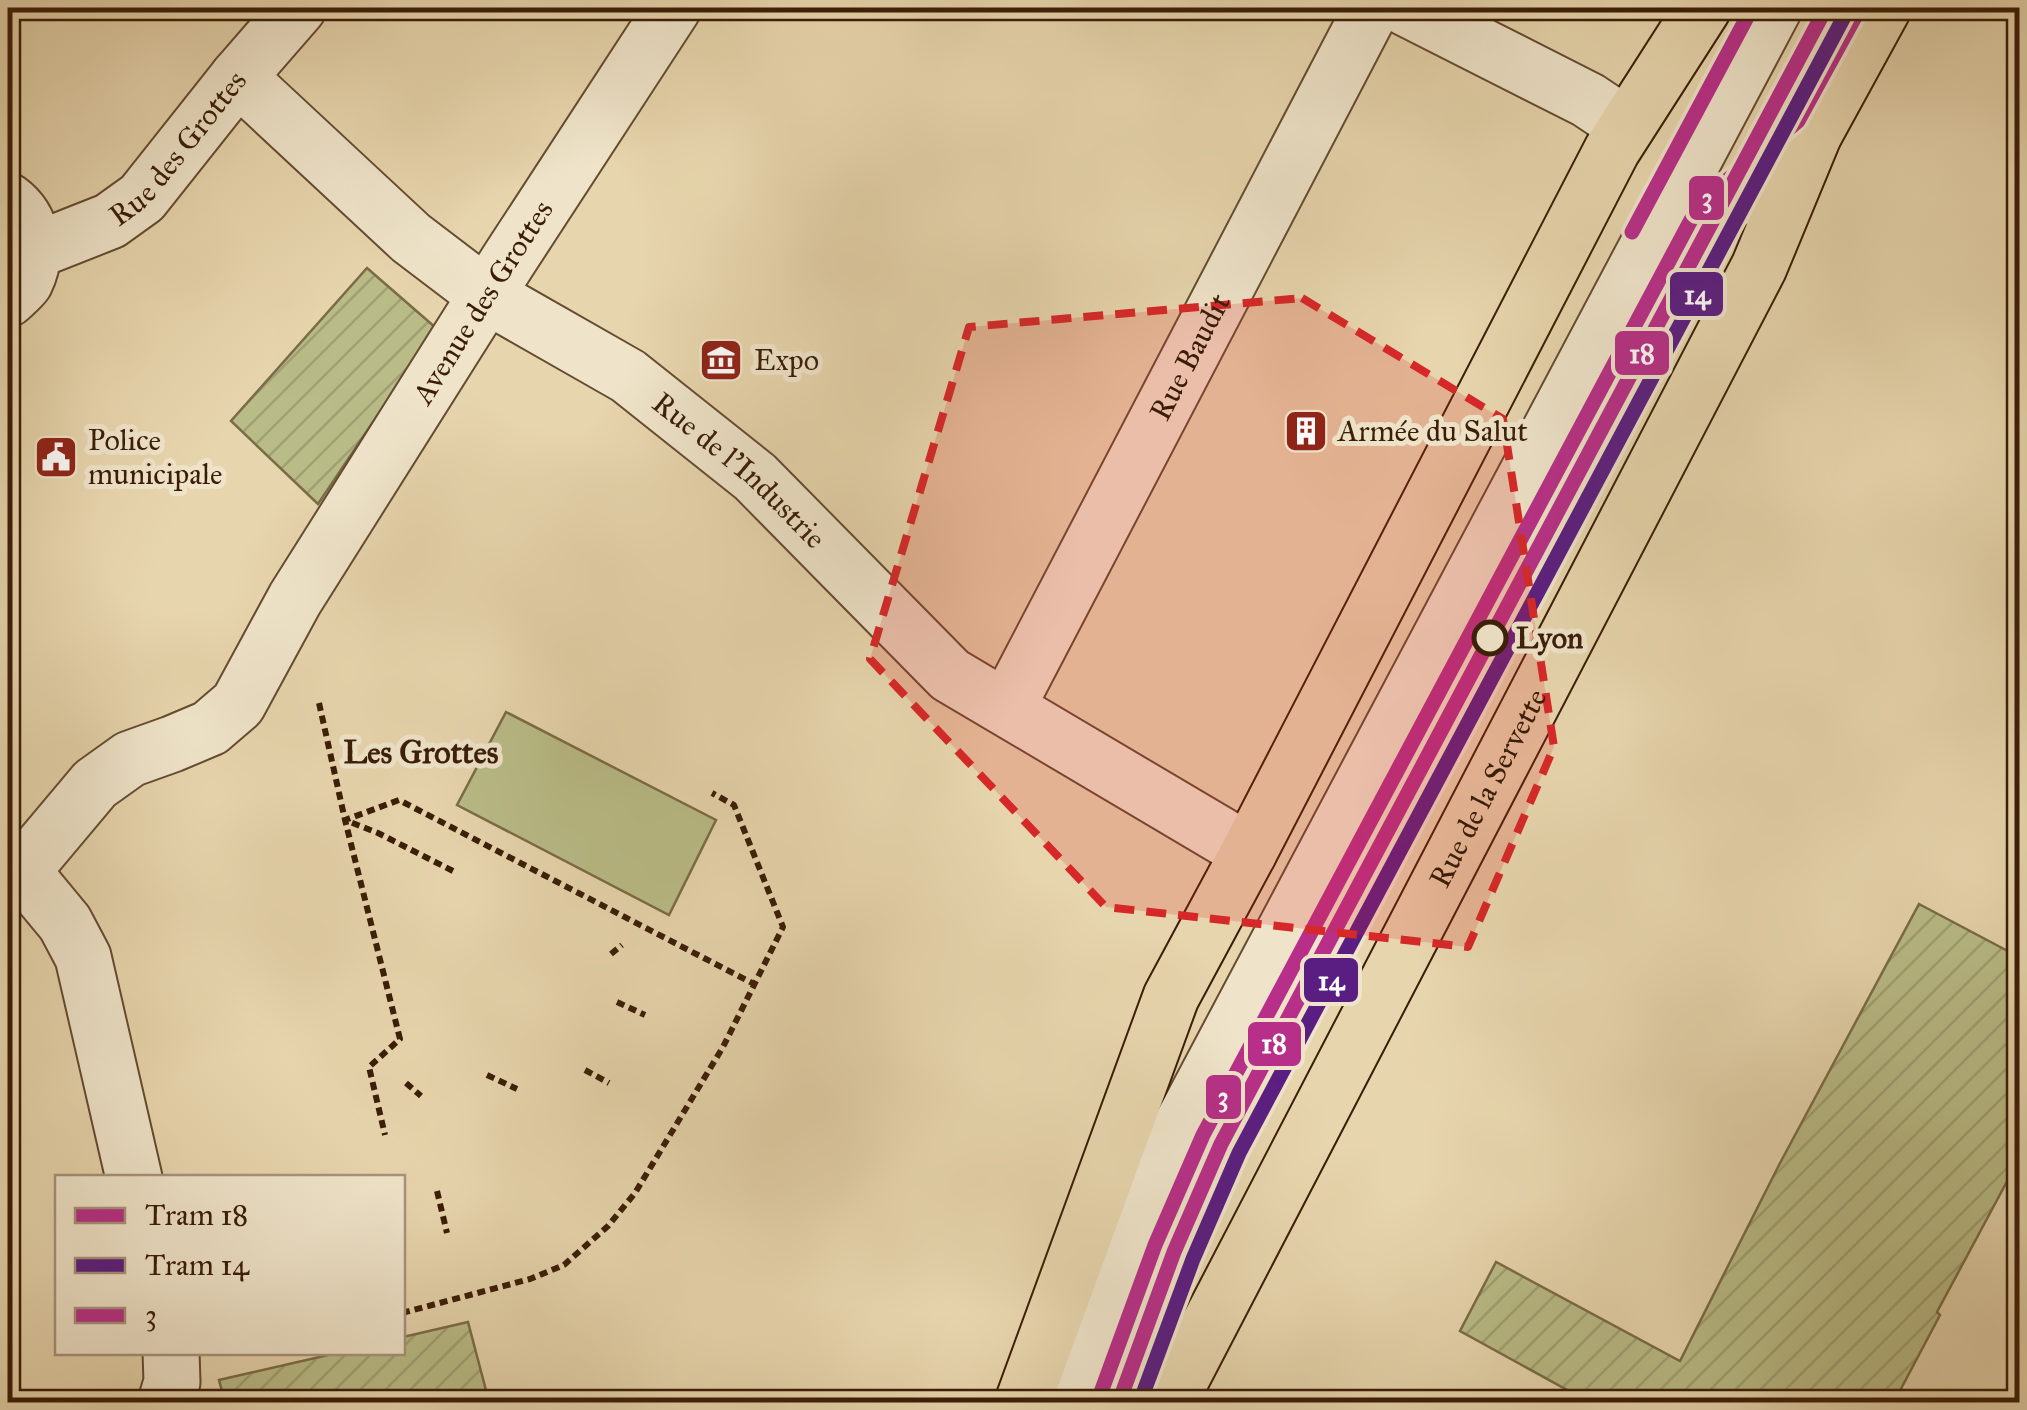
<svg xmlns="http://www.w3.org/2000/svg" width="2027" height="1410" font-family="'IM FELL Great Primer',serif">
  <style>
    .garden { fill: url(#garden-furrows); stroke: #7a6c47; stroke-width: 2.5 }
    .pitch { fill: #b9bc87; stroke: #7a6c47; stroke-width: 2.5 }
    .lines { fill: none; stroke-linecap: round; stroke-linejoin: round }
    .minor-casing { stroke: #654b30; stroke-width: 59 }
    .major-casing { stroke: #3a1d07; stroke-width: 59 }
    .path { stroke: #3a1d07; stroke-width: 6; stroke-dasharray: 8 5; stroke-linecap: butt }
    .minor { stroke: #efe4ca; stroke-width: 55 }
    .major { stroke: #e7d5ad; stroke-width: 55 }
    .bus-1-casing { stroke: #efe4ca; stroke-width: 22 }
    .bus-1 { stroke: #b82f89; stroke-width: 15 }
    .tram-1-casing { stroke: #efe4ca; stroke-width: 22 }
    .tram-2-casing { stroke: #efe4ca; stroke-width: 22 }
    .tram-1 { stroke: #b82f89; stroke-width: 15 }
    .tram-2 { stroke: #5a1e82; stroke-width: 15 }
    .marked { fill: #d62828; fill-opacity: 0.2; stroke: #d62828; stroke-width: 8; stroke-dasharray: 20 12; stroke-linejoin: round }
    .stop-dot { fill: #efe4ca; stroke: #3a1d07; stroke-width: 5 }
    .labels { text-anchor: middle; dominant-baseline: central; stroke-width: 10; stroke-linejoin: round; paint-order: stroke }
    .street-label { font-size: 30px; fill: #3a1d07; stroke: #efe4ca }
    .poi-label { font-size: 30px; fill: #3a1d07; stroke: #efe4ca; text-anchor: start }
    .stop-label { font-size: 30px; font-weight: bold; fill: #3a1d07; stroke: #efe4ca; text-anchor: start }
    .neighbourhood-label { font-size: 32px; font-weight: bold; fill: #3a1d07; stroke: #efe4ca }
    .line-badge { stroke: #efe4ca; stroke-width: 4 }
    .badge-label { font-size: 28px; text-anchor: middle; font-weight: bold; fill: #fff }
  </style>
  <defs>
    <pattern id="garden-furrows" width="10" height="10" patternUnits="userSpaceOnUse" patternTransform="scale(2.5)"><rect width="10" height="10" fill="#b9bc87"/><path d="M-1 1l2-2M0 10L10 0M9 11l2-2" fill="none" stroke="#a0a173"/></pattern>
  </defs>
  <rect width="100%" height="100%" fill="#e7d5ad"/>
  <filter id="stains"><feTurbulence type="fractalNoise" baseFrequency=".002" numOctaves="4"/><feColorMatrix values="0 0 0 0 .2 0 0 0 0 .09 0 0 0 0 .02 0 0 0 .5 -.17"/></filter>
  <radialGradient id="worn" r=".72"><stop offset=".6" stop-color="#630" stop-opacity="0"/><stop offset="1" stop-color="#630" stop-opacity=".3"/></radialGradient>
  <!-- garden -->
  <path class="garden" d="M367,268L436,328L318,504L231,421Z
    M1919,904L2019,957V1159L1937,1312L1940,1315L1894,1402H1589L1460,1331L1496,1262L1680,1361L1779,1165Z
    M468,1322L487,1394L448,1402H225L219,1380L337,1353L402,1352L403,1337Z"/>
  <!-- pitch -->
  <path class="pitch" d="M506,712L716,820L669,915L457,805Z"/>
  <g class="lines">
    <!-- minor casing -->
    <g class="minor-casing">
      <g id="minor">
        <path d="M1406,8L1588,100L1627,126"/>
        <path id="s1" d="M238,77L411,238L486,295L628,376L755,477L950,675L1249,852"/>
        <path d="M8,201C33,219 39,254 25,282C21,288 13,294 8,299"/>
        <path id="s2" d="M34,251L110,221L142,198L238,77L298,8"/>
        <path id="s3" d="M1007,707L1372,8"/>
        <path d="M8,854L65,923L83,957L134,1178"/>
        <path id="s4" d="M22,871L95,784L130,759L172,744L210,728L238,704L295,599L508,261L673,8"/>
        <path d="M166,1402L172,1382L171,1352"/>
        <path d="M1069,1402L1128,1240L1170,1147L1774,8"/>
        <path d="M1119,1402L1174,1252L1221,1144L1718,212L1814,134"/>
      </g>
    </g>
    <!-- major casing -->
    <g class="major-casing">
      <g id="major">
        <path d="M1023,1402L1171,997L1249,852L1612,150L1703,8"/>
        <path id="s5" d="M1169,1402L1759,267L1814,134L1883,8"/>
      </g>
    </g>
    <!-- path -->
    <path class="path" d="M319,703L345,820L400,1039L369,1067L385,1135
      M453,871L378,833L345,820L399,800L754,984
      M611,954L622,945
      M617,1002L645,1015
      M585,1070L609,1083
      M487,1075L517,1089
      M406,1083L421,1096
      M437,1191L447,1233
      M402,1313L530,1279L564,1265L608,1226L635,1193L723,1047L783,927L734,805L712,793"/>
    <!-- minor -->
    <use href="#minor" class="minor"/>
    <!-- major -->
    <use href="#major" class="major"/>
    <!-- bus-1 casing -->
    <g class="bus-1-casing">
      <path id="bus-1" d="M1632,232L1752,8
        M1100,1395L1155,1245L1203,1135L1700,203L1798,121L1860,8"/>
    </g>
    <!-- bus-1 -->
    <use href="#bus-1" class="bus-1"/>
    <!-- tram-1 casing -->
    <g class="tram-1-casing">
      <path id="tram-1" d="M1119,1402L1174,1252L1221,1144L1826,8"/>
    </g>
    <!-- tram-2 casing -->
    <g class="tram-2-casing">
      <path id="tram-2" d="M1140,1402L1193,1259L1239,1153L1844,17"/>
    </g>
    <!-- tram-1 -->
    <use href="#tram-1" class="tram-1"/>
    <!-- tram-2 -->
    <use href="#tram-2" class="tram-2"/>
  </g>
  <!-- marked area -->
  <path class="marked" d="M1302,298L1503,419L1554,747L1468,947L1106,907L870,659L969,327Z"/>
  <!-- icons -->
  <defs>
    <g id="museum-square" transform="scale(2.25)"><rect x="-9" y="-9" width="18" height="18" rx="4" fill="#8f2418" stroke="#efe4ca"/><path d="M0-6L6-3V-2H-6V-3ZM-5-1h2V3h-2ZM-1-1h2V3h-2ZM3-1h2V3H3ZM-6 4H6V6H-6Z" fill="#fff"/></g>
    <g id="building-square" transform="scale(2.25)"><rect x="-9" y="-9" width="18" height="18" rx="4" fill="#8f2418" stroke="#efe4ca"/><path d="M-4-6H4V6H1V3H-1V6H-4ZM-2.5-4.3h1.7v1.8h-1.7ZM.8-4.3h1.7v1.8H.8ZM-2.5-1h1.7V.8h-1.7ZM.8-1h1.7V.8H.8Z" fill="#fff"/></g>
    <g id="civic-square" transform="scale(2.25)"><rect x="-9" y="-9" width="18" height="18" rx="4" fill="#8f2418" stroke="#efe4ca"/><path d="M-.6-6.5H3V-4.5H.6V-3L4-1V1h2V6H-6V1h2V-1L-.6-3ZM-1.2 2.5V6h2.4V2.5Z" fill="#fff"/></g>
  </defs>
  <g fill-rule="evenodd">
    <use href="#museum-square" x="721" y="360"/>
    <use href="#building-square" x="1306" y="431"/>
    <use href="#civic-square" x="56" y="457"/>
  </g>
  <!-- markers -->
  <circle class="stop-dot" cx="1490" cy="638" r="16"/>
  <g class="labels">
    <!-- street labels -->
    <g class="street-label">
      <text stroke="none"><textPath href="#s2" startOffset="182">Rue des Grottes</textPath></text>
      <text stroke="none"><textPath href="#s4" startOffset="750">Avenue des Grottes</textPath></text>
      <text stroke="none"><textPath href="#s3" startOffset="395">Rue Baudit</textPath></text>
      <text stroke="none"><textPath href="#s1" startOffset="640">Rue de l'Industrie</textPath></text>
      <text stroke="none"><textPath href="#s5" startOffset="692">Rue de la Servette</textPath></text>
    </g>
    <!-- poi labels -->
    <g class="poi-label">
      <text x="754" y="360">Expo</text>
      <text x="1338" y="431">Armée du Salut</text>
      <text x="88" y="440">Police<tspan x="88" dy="34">municipale</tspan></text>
    </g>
    <!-- stop labels -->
    <g class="stop-label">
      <text x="1516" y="638">Lyon</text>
    </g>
    <!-- neighbourhood labels -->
    <g class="neighbourhood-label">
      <text x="421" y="752">Les Grottes</text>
    </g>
  </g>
  <g class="line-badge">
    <rect x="1687" y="174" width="39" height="48" rx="10" fill="#b82f89"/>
    <rect x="1668" y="270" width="57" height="48" rx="10" fill="#5a1e82"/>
    <rect x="1613" y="329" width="58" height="48" rx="10" fill="#b82f89"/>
    <rect x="1302" y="956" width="58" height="48" rx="10" fill="#5a1e82"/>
    <rect x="1246" y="1020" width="57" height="48" rx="10" fill="#b82f89"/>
    <rect x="1204" y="1073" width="39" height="48" rx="10" fill="#b82f89"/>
  </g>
  <g class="badge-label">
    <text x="1707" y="207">3</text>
    <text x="1697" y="304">14</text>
    <text x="1642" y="363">18</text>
    <text x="1331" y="990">14</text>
    <text x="1274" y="1053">18</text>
    <text x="1223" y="1106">3</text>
  </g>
  <!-- margin -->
  <rect width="2027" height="1410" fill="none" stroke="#e7d5ad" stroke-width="40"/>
  <rect x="10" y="10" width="2007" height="1390" fill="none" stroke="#3a1d07" stroke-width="5"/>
  <rect x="20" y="20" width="1987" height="1370" fill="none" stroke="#3a1d07" stroke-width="2.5"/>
  <!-- legend -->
  <rect x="55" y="1175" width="350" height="180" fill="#efe4ca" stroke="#a7947c" stroke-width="2.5"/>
  <rect x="75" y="1208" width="50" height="15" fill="#b82f89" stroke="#a7947c" stroke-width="2.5"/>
  <text x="145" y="1225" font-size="30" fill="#3a1d07">Tram 18</text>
  <rect x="75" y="1258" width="50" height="15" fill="#5a1e82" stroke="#a7947c" stroke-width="2.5"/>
  <text x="145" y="1275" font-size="30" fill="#3a1d07">Tram 14</text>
  <rect x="75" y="1308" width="50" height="15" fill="#b82f89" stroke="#a7947c" stroke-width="2.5"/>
  <text x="145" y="1325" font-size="30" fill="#3a1d07">3</text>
  <rect width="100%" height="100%" filter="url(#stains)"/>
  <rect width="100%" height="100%" fill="url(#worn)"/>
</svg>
